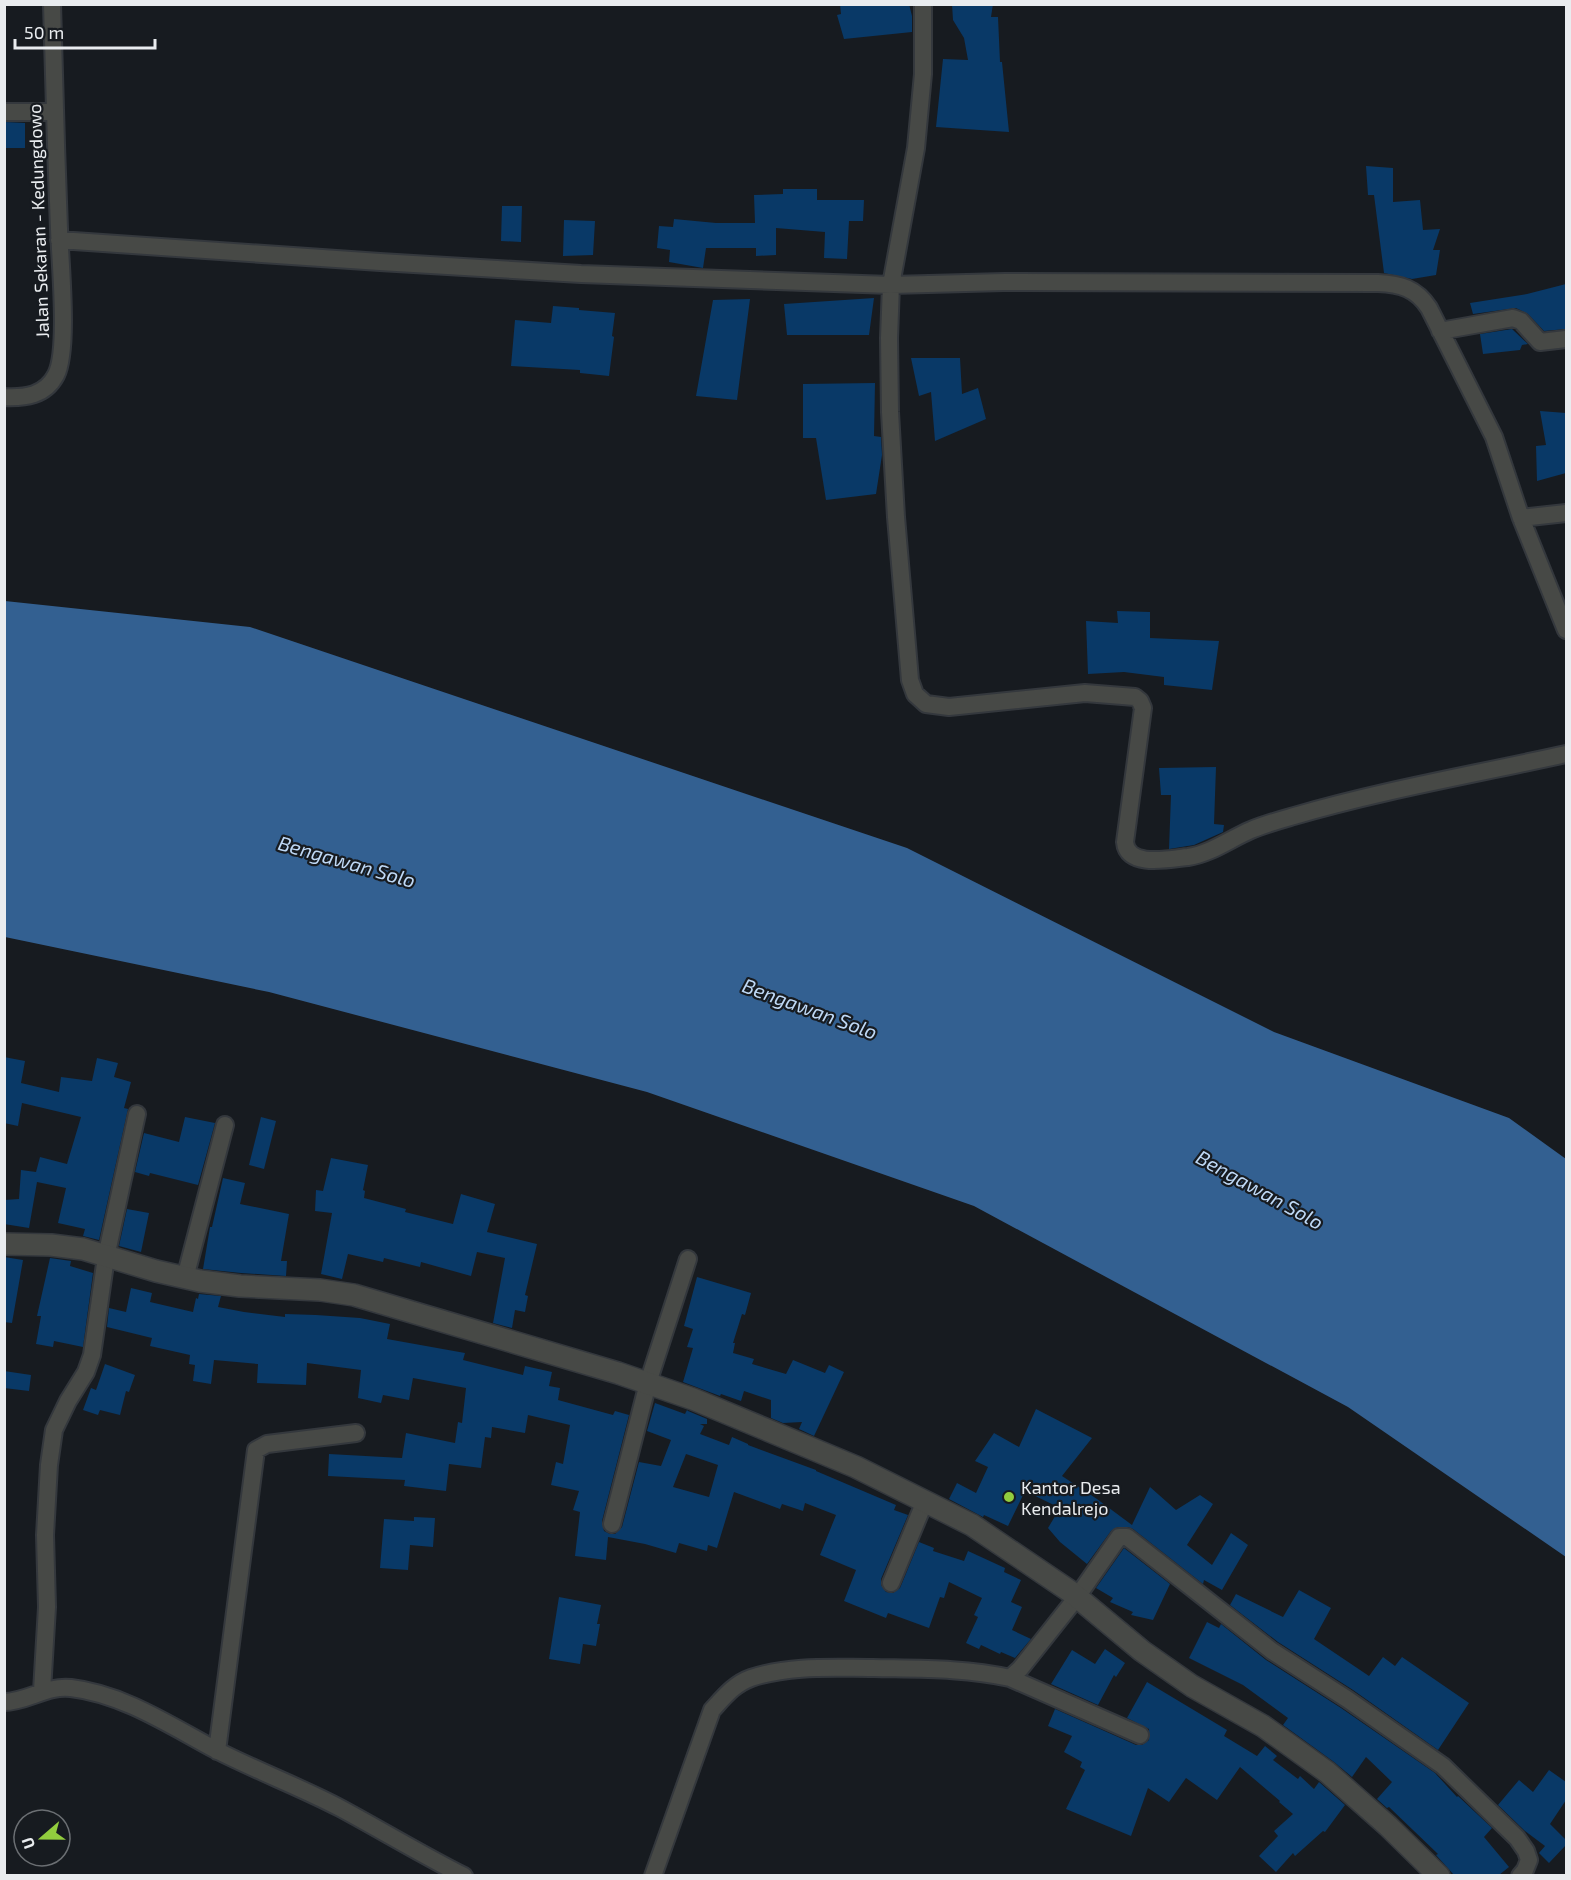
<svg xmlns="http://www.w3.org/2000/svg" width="1571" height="1880" font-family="'Exo 2',sans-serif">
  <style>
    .water { fill: #336091 }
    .building { fill: #093967; fill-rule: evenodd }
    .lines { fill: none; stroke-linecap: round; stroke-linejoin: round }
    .minor-casing { stroke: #34383d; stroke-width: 20 }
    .tertiary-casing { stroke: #34383d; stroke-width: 24 }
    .minor { stroke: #474946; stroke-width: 16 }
    .tertiary { stroke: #474946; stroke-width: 21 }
    .poi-dot { fill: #92cd3e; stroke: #171b20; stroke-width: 2 }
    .labels { text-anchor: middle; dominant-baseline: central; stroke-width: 4.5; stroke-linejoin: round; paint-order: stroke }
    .street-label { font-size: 18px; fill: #e9ecef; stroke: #171b20 }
    .poi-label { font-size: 18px; fill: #e9ecef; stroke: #171b20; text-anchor: start }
    .water-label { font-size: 20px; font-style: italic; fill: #bfd9f6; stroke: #171b20 }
  </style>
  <rect width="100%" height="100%" fill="#171b20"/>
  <!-- water -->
  <path class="water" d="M5,601L250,627L907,848L1274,1032L1509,1118L1566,1159V1557L1348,1407L974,1206L647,1092L269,992L5,937Z"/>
  <!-- building -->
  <path class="building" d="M840,4H909L912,16V32L844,39L837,15L841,14Z
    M952,4H993L991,17H998L1000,62H1002L1009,132L936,127L943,59L968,60L964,38L953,20Z
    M4,122L25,123V148H4Z
    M1366,166L1393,168V202L1420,200L1423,230L1440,229L1433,250H1440L1436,275L1412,279L1384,273L1374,195H1368Z
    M783,189H817V200H864L863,221H849L847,259L824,258L825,232L776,228V255L756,256V248H706L703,268L669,262L670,250L657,248L659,226L673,227L674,219L716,223H755L754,195L783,194Z
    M502,206H522L521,242L501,241Z
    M564,220L595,221L593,255L563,256Z
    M1566,284V329L1544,331L1528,314L1516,308L1473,314L1470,303L1527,294Z
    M874,298L869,335H787L784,304Z
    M750,299L737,400L696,396L713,300Z
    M553,306L579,308V310L615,313L612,336L614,337L609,376L580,373V370L511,366L515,320L551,323Z
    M1512,329L1528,344L1522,345L1520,350L1483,354L1480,334Z
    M911,358H960L962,394L978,388L986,419L935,441L931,392L919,396Z
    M875,383L874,436L881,437L882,455L876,494L826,500L816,438H803V384Z
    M1540,411L1566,413V473L1537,481L1536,446L1546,445Z
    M1117,611L1150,612V638L1219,641L1212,690L1164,685V677L1124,672L1088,674L1086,621L1118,623Z
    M1216,767L1214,824L1224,825L1223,832L1194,845L1169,849L1171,795H1161L1159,768Z
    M4,1057L25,1061L21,1083L59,1092L61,1077L92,1081L97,1058L118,1063L114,1077L131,1082L124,1108L128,1109L99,1240L83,1236L85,1229L58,1223L66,1188L37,1182L29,1228L4,1224V1200L19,1199L21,1170L36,1172L40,1157L67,1164L81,1117L22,1103L18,1126L4,1123Z
    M185,1117L215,1123L198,1185L150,1173L149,1176L135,1172L144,1133L179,1142Z
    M261,1117L276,1121L264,1169L249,1165Z
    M331,1158L368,1165L363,1190L365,1191L364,1198L406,1209L405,1212L453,1224L461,1194L495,1204L487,1232L537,1244L525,1295L528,1296L525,1312L515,1310L512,1328L493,1323L505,1258L477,1252L471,1276L421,1262L420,1267L384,1258L383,1262L348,1254L342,1279L321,1274L332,1213L315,1211L316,1190L323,1191Z
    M223,1178L245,1183L240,1204L289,1214L281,1261H287L286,1276L241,1273L203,1269L210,1227H212Z
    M127,1209L149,1213L141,1252L119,1246Z
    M4,1257L23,1260L12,1323L4,1322Z
    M50,1258L71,1261L70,1266L93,1273L83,1347L54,1341L53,1347L36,1344L41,1316H37Z
    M697,1277L751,1293L745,1315L742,1314L733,1343H735L733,1353L754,1359L752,1364L786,1374L793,1360L825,1373L829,1365L844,1372L814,1436L799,1429L802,1422L783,1423L771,1418V1400L744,1391L741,1401L721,1394L720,1396L683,1382L693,1348L687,1347L693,1329L684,1326Z
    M131,1288L152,1293L150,1302L193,1312L196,1298L198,1299L199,1294L221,1296L218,1307L244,1312L285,1317V1314L316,1315L360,1318L390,1324L387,1339L465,1353L463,1360L523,1375L525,1366L552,1372L549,1386L560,1388L558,1400L613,1415L615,1411L629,1415L602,1521L604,1531L610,1534H615L622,1527L639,1462L661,1466L671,1440L647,1431L655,1403L685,1414L687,1410L688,1411L707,1419V1424H700L704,1426L700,1434L729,1445L732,1437L748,1444V1445L816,1470V1471L896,1505L894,1510L908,1515L881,1579V1585L886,1592L893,1593L900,1588L919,1542L934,1548L933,1551L964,1561L968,1551L1005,1568L1004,1572L1021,1580L1011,1602L1022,1607L1012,1630L1031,1639L1015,1658L1001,1652L1000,1654L981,1645L979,1649L966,1643L978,1617L974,1615L982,1598L949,1582L944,1598L940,1597L929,1628L888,1613L886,1618L844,1601L856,1570L820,1555L836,1515L805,1503L803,1511L782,1504L780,1509L734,1492L717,1548L708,1545L707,1551L679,1543L676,1553L645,1544L608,1537L606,1560L575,1556L580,1512L573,1510L579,1491L551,1485L556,1462L563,1464L570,1425L528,1415L525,1433L492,1427L491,1438L485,1437L481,1468L449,1464L446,1491L404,1486L405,1480L328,1476L329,1454L402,1458L406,1433L455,1443L458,1422L462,1423L466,1388L413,1378L409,1400L383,1395L381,1403L358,1398L361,1370L307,1363L306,1385L257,1383L258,1364L214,1360L211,1384L193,1381L195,1365L189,1364L190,1355L150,1346L152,1338L107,1327L109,1308L126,1312ZM686,1454L718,1465L709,1497L673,1487Z
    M105,1364L135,1375L129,1392L126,1391L120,1415L100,1410L98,1415L83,1410L91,1388L96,1390Z
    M4,1371L31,1375L29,1391L4,1388Z
    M1036,1409L1092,1438L1062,1476L1097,1499L1132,1525L1150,1487L1176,1510L1200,1495L1213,1504L1187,1545L1212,1565L1231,1533L1248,1545L1222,1590L1204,1580L1203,1584L1133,1529L1128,1527H1118L1111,1531L1087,1564L1060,1542L1048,1528L1060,1508L1025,1491L1008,1526L984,1515L983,1517L949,1499L957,1483L976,1493L988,1467L975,1461L994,1433L1019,1447Z
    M414,1517L435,1518L433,1547L410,1545L408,1570L380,1568L384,1519L414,1521Z
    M1124,1548L1170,1584L1153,1620L1131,1615L1133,1612L1110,1602L1113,1598L1096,1588Z
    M1299,1590L1331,1608L1314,1639L1369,1676L1383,1657L1395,1666L1402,1657L1469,1703L1438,1750L1353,1690L1278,1642L1230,1605L1236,1594L1283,1617Z
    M559,1597L601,1605L597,1624H600L596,1646L583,1644L580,1664L549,1659Z
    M1207,1622L1219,1628L1221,1624L1266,1660L1341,1708L1435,1773L1457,1797L1458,1796L1492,1828L1484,1837L1509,1867L1499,1875H1454L1436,1855L1438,1854L1389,1807L1387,1808L1377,1799L1392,1782L1366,1757L1352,1777L1334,1762L1283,1725L1288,1718L1243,1685L1189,1658Z
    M1105,1649L1125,1663L1116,1677L1114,1675L1098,1705L1051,1684L1072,1650L1095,1664Z
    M1147,1682L1227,1730L1224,1736L1257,1756L1265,1746L1277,1756L1273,1760L1298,1779L1300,1776L1314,1789L1319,1782L1345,1805L1325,1832L1323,1831L1295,1856L1293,1853L1276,1872L1259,1856L1278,1836L1274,1831L1293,1814L1279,1802L1280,1801L1240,1767L1217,1800L1186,1778L1169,1802L1148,1788L1131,1836L1066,1809L1085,1770L1080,1767L1082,1762L1064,1752L1072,1736L1048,1726L1055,1709L1136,1745H1142L1149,1740V1729L1127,1718Z
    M1549,1770L1566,1782V1800L1550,1824L1566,1840V1845L1549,1863L1539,1853L1545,1846L1525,1831L1498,1805L1519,1780L1533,1792Z"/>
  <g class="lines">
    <!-- minor casing -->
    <g class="minor-casing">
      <path id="minor" d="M923,4V74L916,148L891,285L889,338L890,412L896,517L910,680L915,694L926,704L949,707L1085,693L1135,697L1140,701L1143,708L1125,842C1127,868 1169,859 1188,857C1210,854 1230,839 1251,830C1265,824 1280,820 1294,816C1383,790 1476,774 1566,754
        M6,112H54
        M59,240L380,262L581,274L891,285L1004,282L1378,283C1400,284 1416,288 1429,308L1494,437L1521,518L1566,630
        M1440,331L1513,318L1521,321L1540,342L1566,339
        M4,397C25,398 45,396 56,375C69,350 60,261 59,229C56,154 54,80 52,4
        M1521,518L1566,513
        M185,1278L225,1125
        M612,1524L648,1383L688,1259
        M891,1583L925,1501
        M1010,1678L1140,1735
        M42,1691L47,1607L45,1535L49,1465L54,1430L68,1401L86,1372L92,1355L106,1257L137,1114
        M4,1702C27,1702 47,1685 71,1688C123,1694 171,1726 216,1750C257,1771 300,1787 340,1808C381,1830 422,1855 464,1876
        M217,1751L256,1450L267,1444L356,1433
        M653,1876L712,1710C724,1697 734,1684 751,1678C790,1665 832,1668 873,1668C919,1669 965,1668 1010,1678L1020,1669L1077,1597L1119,1537H1127L1272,1651L1347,1699L1443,1766L1517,1838L1526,1851L1529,1860L1525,1870L1520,1876"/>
    </g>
    <!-- tertiary casing -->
    <g class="tertiary-casing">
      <path id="tertiary" d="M4,1244L51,1245L83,1249L156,1271L200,1281L240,1286L320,1290L354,1295L618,1373L693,1399L856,1467L972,1525L1071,1592L1142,1651L1192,1686L1263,1726L1327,1772L1388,1826L1439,1876"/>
    </g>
    <!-- minor -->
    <use href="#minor" class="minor"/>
    <!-- tertiary -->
    <use href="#tertiary" class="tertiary"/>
  </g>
  <!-- markers -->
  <circle class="poi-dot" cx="1009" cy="1497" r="6"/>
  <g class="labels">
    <!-- street labels -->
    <g class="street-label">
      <text transform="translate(38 221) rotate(-92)">Jalan Sekaran - Kedungdowo</text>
    </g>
    <!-- poi labels -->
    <g class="poi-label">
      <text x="1021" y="1487">Kantor Desa<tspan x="1021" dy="21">Kendalrejo</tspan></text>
    </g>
    <!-- water labels -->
    <g class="water-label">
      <text transform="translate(347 861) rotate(16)">Bengawan Solo</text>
      <text transform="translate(810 1008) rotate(20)">Bengawan Solo</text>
      <text transform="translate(1260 1189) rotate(29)">Bengawan Solo</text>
    </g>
  </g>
  <!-- border -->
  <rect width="1571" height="1880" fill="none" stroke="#e9ecef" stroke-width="12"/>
  <!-- north arrow -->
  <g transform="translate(42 1838) rotate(250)"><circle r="28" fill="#171b20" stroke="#6b6f73" stroke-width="1.5"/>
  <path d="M0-4.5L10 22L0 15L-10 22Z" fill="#92cd3e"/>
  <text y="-9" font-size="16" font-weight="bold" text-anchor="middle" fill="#e9ecef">U</text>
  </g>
  <!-- scale -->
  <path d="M15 39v9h140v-9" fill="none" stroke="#e9ecef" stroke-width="3"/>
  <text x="24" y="39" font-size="18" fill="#e9ecef" stroke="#171b20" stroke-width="4.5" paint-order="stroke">50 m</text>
</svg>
